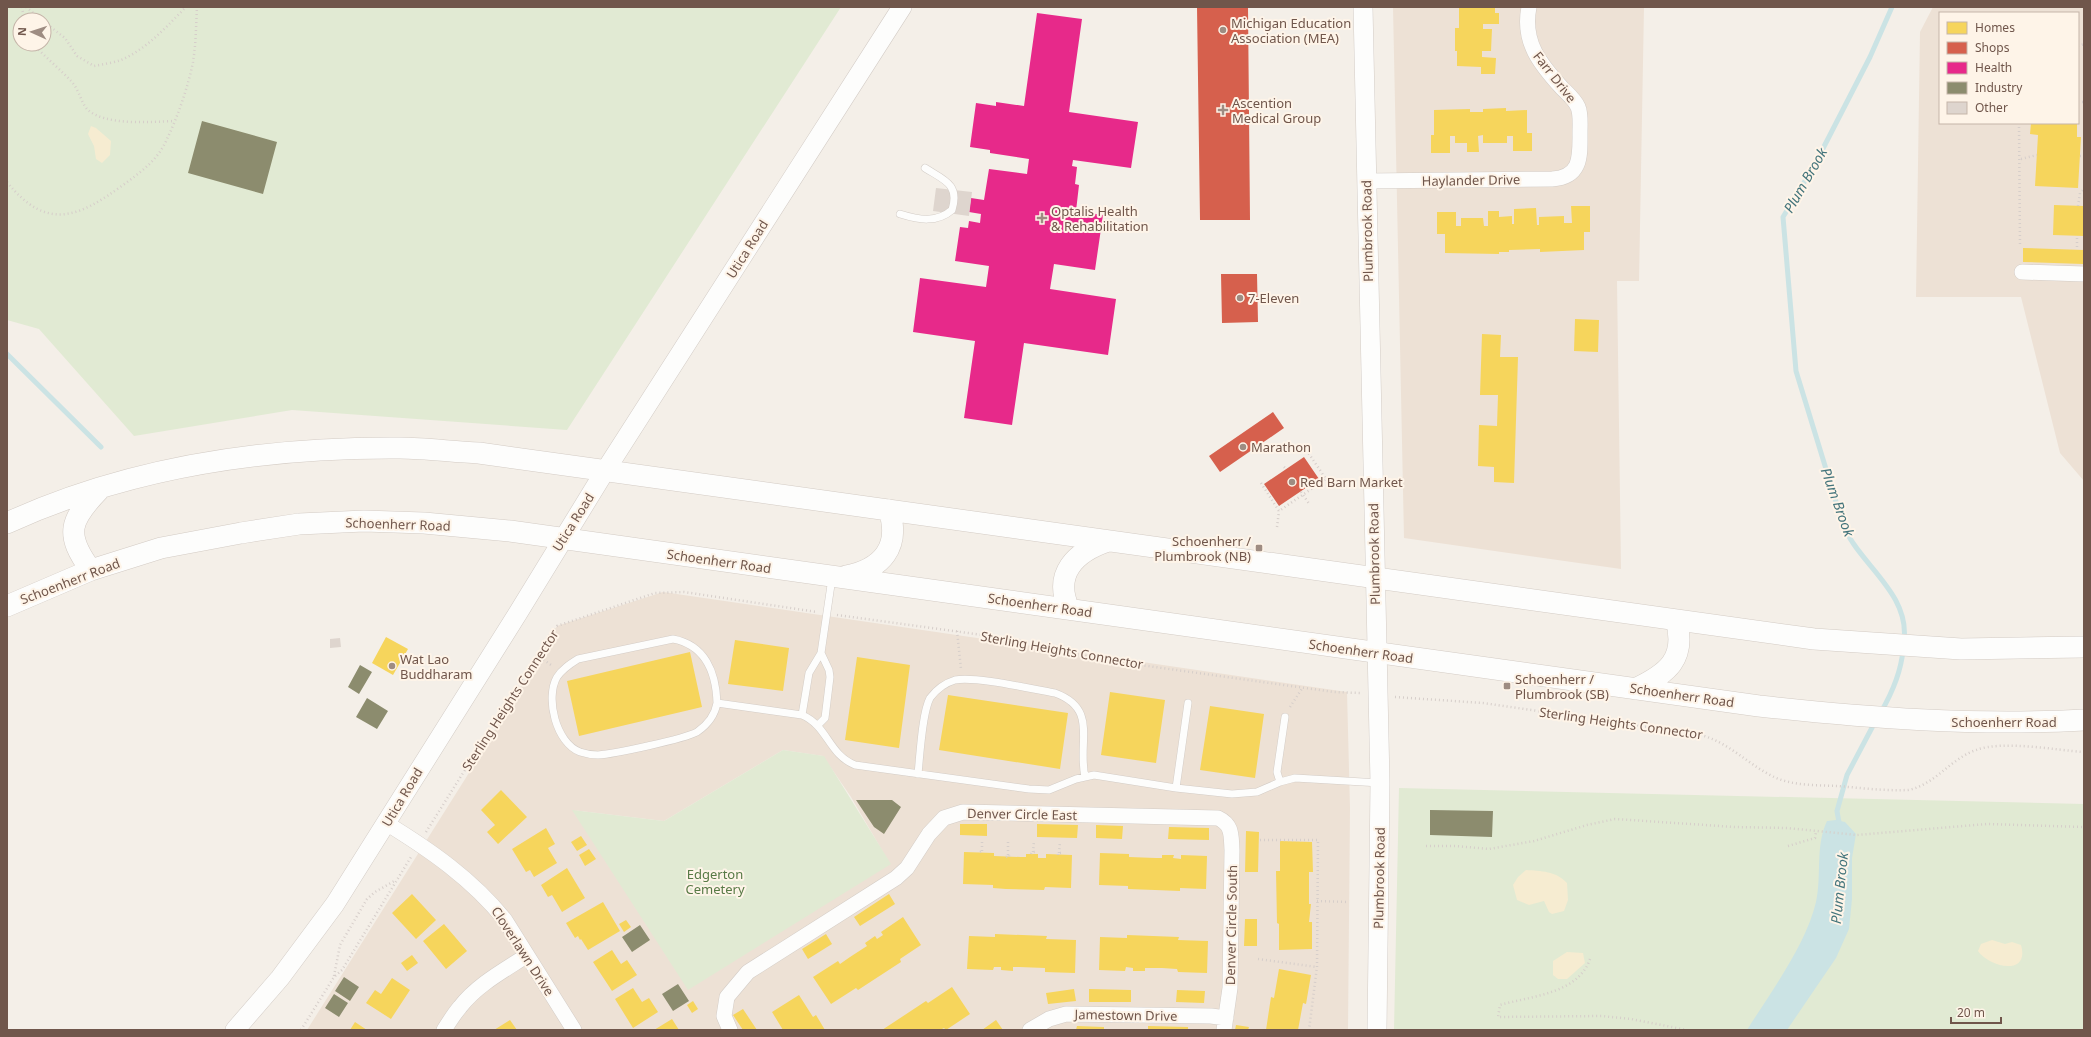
<svg xmlns="http://www.w3.org/2000/svg" width="2091" height="1037" font-family="'Noto Sans',sans-serif">
  <style>
    .residential { fill: #ede1d5; fill-rule: evenodd }
    .green { fill: #e1ead3; fill-rule: evenodd }
    .sand { fill: #f6ecd1 }
    .water { fill: #cbe3e4 }
    .homes { fill: #f6d55c }
    .shops { fill: #d6604d }
    .health { fill: #e7298a }
    .industry { fill: #8c8c6e }
    .lines { fill: none; stroke-linecap: round; stroke-linejoin: round }
    .stream { stroke: #cbe3e4; stroke-width: 5 }
    .building { fill: #ded5ce }
    .service-casing { stroke: #d3ccc6; stroke-width: 8 }
    .minor-casing { stroke: #d3ccc6; stroke-width: 16 }
    .tertiary-casing { stroke: #d3ccc6; stroke-width: 20 }
    .secondary-casing { stroke: #d3cbc4; stroke-width: 22 }
    .path { stroke: #d6ceca; stroke-width: 2.5; stroke-dasharray: 1 3; stroke-linecap: butt }
    .service { stroke: #fdfdfc; stroke-width: 7 }
    .minor { stroke: #fdfdfc; stroke-width: 15 }
    .tertiary { stroke: #fdfdfc; stroke-width: 19 }
    .secondary { stroke: #fdfdfc; stroke-width: 21 }
    .poi-dot { fill: #9e8c82; stroke: #fef4e8; stroke-width: 1.5 }
    .labels { text-anchor: middle; dominant-baseline: central; stroke-width: 4; stroke-linejoin: round; paint-order: stroke }
    .poi-label { font-size: 13px; fill: #70564b; stroke: #fef4e8; text-anchor: start }
    .street-label { font-size: 13px; fill: #70564b; stroke: #fef4e8 }
    .park-label { font-size: 13px; fill: #587a46; stroke: #fef4e8 }
    .water-label { font-size: 14px; font-style: italic; fill: #43747b; stroke: #fef4e8 }
  </style>
  <rect width="100%" height="100%" fill="#f4efe8"/>
  <!-- residential -->
  <path class="residential" d="M1393,7H1644L1639,281H1617L1621,569L1404,538Z
    M1933,7H2084V481L2060,453L2021,297H1916L1920,32ZM1940,13H2078V123H1940Z
    M663,592L1347,692L1350,808L1348,1030H307L467,776L557,626ZM783,750L823,756L851,797L890,864L572,810L664,821Z"/>
  <!-- green -->
  <path class="green" d="M7,7H841L567,430L292,410L134,436L39,329L7,320ZM20,20H44V44H20Z
    M783,750L824,756L891,864L688,990L572,810L664,821Z
    M1399,788L2084,804V1030H1394Z"/>
  <!-- sand -->
  <path class="sand" d="M91,126L96,128L111,141L110,155L102,163L96,159L94,146L88,134Z
    M1526,870C1541,871 1556,871 1567,883L1568,900L1564,911L1552,914L1549,912L1544,901L1529,905L1517,900L1513,885L1518,877Z
    M1992,940L2005,944L2012,942L2021,945C2030,976 1990,968 1978,951L1981,944Z
    M1567,952L1583,953L1585,963L1567,979H1558L1553,975V961Z"/>
  <!-- water -->
  <path class="water" d="M1836,820L1845,822L1856,834L1852,858V899L1849,929L1836,958L1787,1030H1747C1770,993 1806,945 1816,902C1822,875 1815,846 1827,821Z"/>
  <!-- homes -->
  <path class="homes" d="M1459,7H1495V13H1499V24H1483V29H1492L1491,51H1482V57L1496,58L1495,74H1481V67L1457,66V51H1455V28H1459Z
    M1506,108V111L1527,110V133H1532V151H1513V136H1507V143H1483V135L1478,136L1479,152H1467V143H1455V136H1450V153H1431V135H1434V110L1470,109V112H1483V109Z
    M2031,123H2077V137H2081L2078,188L2035,186L2038,135L2030,134Z
    M2054,205L2084,206V236L2053,235Z
    M1571,206H1590V232H1584V250L1540,252V249L1509,250V252H1499V254L1445,253V234H1437V212H1456V226H1461V218H1483L1484,226H1488V211H1499V217L1512,216V224H1514V209L1536,208L1537,225H1539V217L1564,216V223H1572Z
    M2023,248L2084,250L2083,264L2023,262Z
    M1575,319L1599,320L1598,352L1574,351Z
    M1482,334L1501,335L1500,357H1518L1514,483L1494,482V467L1478,466L1479,425L1497,426L1498,395H1480Z
    M386,637L408,649L393,675L372,663Z
    M735,640L789,648L783,691L728,684Z
    M690,652L702,707L579,736L567,681Z
    M857,657L910,665L899,748L845,740Z
    M1110,692L1165,700L1156,763L1101,755Z
    M948,695L1068,713L1060,769L939,750Z
    M1210,706L1264,714L1255,778L1200,770Z
    M501,790L527,817L498,844L487,832L495,825L481,810Z
    M960,824H987V836L960,835Z
    M1037,824L1078,825L1077,838L1037,837Z
    M1096,825L1123,826L1122,839L1096,838Z
    M1169,827L1209,828V840L1168,839Z
    M546,828L555,844L548,848L557,863L534,877L530,870L526,872L512,849Z
    M1246,831L1259,832L1258,872H1245Z
    M581,836L587,845L577,851L571,842Z
    M1280,841L1312,842L1313,872H1309V904H1311L1309,922H1312V949L1279,950V924L1277,923L1276,871H1280Z
    M589,849L596,859L585,866L579,855Z
    M964,852L994,853V856L1021,857H1026V854H1038V858H1046V854L1072,855L1071,888L1045,887L1044,890L1006,889L993,888V885L963,884Z
    M1100,853L1129,854V857L1156,858H1162V855H1174L1173,858L1181,859V855L1207,856L1206,889L1180,888V891L1155,890L1128,889V886L1099,885Z
    M567,868L585,898L562,912L552,895L548,897L541,885Z
    M412,894L436,920L416,939L392,913Z
    M889,894L895,904L860,926L854,917Z
    M603,902L620,931L588,950L581,939L580,940L578,936L575,938L566,923Z
    M903,917L921,945L900,959L901,962L858,990L856,988L831,1004L813,977L838,961L840,964L850,957L867,946L865,943L875,936L877,939L883,935L881,932Z
    M1245,919H1257V946H1244Z
    M626,920L631,927L624,932L619,924Z
    M444,924L467,951L446,969L423,941Z
    M826,934L832,944L808,959L802,949Z
    M995,934L1047,936L1046,939L1076,940L1075,973L1045,972V968L1019,967H1013V971L1001,970V967H994L993,970L967,969L969,936L995,937Z
    M1127,935L1179,937L1178,940L1208,941L1207,973L1178,972L1177,969L1162,968H1145V971H1133V968L1126,967L1125,971L1099,970L1100,937L1127,938Z
    M612,950L621,964L627,960L637,975L612,991L593,962Z
    M412,955L418,963L407,971L401,963Z
    M1279,969L1311,975L1306,1004L1303,1003L1298,1030H1266L1271,997L1274,998Z
    M392,978L410,990L391,1019L366,1003L375,990L381,994Z
    M952,987L970,1014L946,1030L944,1028L940,1030H882L926,1001L928,1003Z
    M633,988L642,1002L649,998L658,1012L633,1028L615,999Z
    M1074,989L1076,1001L1048,1004L1046,993Z
    M1089,989L1131,990V1002H1089Z
    M1177,990L1205,991L1204,1003L1176,1002Z
    M799,995L813,1017L816,1015L825,1030H783L772,1012Z
    M693,1001L698,1009L692,1013L687,1005Z
    M743,1009L757,1030H743L733,1015Z
    M672,1019L679,1030H654Z
    M510,1020L517,1030H494Z
    M996,1020L1003,1030H982Z
    M355,1022L367,1030H350Z
    M1236,1025L1249,1027L1248,1030H1235Z
    M1077,1026L1104,1027V1030H1076Z
    M1148,1026L1188,1027V1030H1148Z"/>
  <!-- shops -->
  <path class="shops" d="M1197,7H1248L1250,220H1200Z
    M1221,274H1257L1258,322L1222,323Z
    M1273,412L1284,428L1220,472L1209,456Z
    M1304,457L1319,479L1279,506L1264,484Z"/>
  <!-- health -->
  <path class="health" d="M1037,13L1082,19L1069,112L1138,122L1131,168L1073,160L1072,166L1077,167L1075,184L1079,185L1076,211L1103,215L1095,270L1054,264L1050,289L1116,299L1108,355L1024,343L1012,425L964,418L975,341L913,332L920,278L986,287L989,266L955,261L960,227L968,228L969,221L980,223L981,214L969,212L971,198L984,200L989,169L1027,174L1029,159L990,153V150L970,147L976,103L996,106V102L1024,106Z"/>
  <!-- industry -->
  <path class="industry" d="M202,121L277,142L263,194L188,173Z
    M360,665L372,672L359,694L348,687Z
    M367,698L388,711L377,729L356,717Z
    M856,800H892L901,807L884,834L874,827Z
    M1430,810L1493,811L1492,837L1430,835Z
    M640,925L650,940L632,952L622,937Z
    M344,977L359,987L350,1001L335,991Z
    M678,984L689,1001L673,1011L662,994Z
    M334,994L348,1003L339,1017L325,1008Z"/>
  <g class="lines">
    <!-- stream -->
    <path class="stream" d="M1892,7L1870,57L1814,166L1783,217L1796,371L1841,518C1844,526 1847,535 1853,543C1873,573 1909,600 1904,640
      M7,354L101,447
      M1881,712C1892,693 1901,672 1903,650
      M1840,828L1837,811L1847,775L1875,722"/>
  </g>
  <!-- building -->
  <path class="building" d="M936,188L972,192L969,216L933,211Z
    M340,638L341,647L330,648V639Z"/>
  <g class="lines">
    <!-- service casing -->
    <g class="service-casing">
      <path id="service" d="M900,214C919,220 937,223 952,210C960,184 944,180 925,168
        M717,703C716,672 705,645 673,639L578,659C570,664 562,669 557,677C545,698 556,743 580,752C586,754 593,755 598,755C614,754 684,739 697,732C707,725 715,715 717,703L802,715C828,726 828,754 855,765L1029,789L1049,790L1076,779L1094,775L1176,788L1232,794L1257,792L1280,782L1295,778L1380,783
        M802,715L809,673L821,653L832,578
        M818,725L825,718L830,677L829,670L821,653
        M918,774C920,755 922,713 930,698C936,690 945,683 955,680C976,676 1031,689 1055,693C1099,709 1077,742 1085,777
        M1280,782L1277,772L1285,717
        M1176,788L1188,703"/>
    </g>
    <!-- minor casing -->
    <g class="minor-casing">
      <path id="minor" d="M1366,181L1552,179C1582,177 1580,156 1580,132C1580,124 1581,114 1578,107C1575,100 1568,94 1562,88C1540,64 1522,42 1529,7
        M2022,272L2084,274
        M386,823C430,850 472,879 505,920L574,1030
        M444,1030C449,1022 454,1014 460,1007C477,985 503,971 526,956
        M730,1030L724,1016L727,997L748,972L896,878L907,868L929,834L944,818L963,812L1218,818C1233,825 1231,836 1232,850L1230,988L1224,1030
        M1030,1030L1049,1019L1066,1014L1211,1016L1226,1018"/>
    </g>
    <!-- tertiary casing -->
    <g class="tertiary-casing">
      <path id="tertiary" d="M1363,7L1380,783L1377,1030
        M235,1030L280,978L335,904L518,613L605,471L902,7"/>
    </g>
    <!-- secondary casing -->
    <g class="secondary-casing">
      <path id="secondary" d="M7,523C129,467 267,447 400,448C426,448 453,452 479,453L1814,639L1961,649L2084,647
        M91,570C64,534 70,520 99,490
        M846,576C882,569 901,547 889,510
        M7,606L91,570L161,548L241,533L299,524L364,521L424,523L510,531L1759,706C1868,718 1975,726 2084,720
        M1069,609C1053,574 1075,552 1108,541
        M1635,689C1667,674 1687,659 1676,620"/>
    </g>
    <!-- path -->
    <path class="path" d="M22,7L24,20
      M26,7L42,20
      M44,22L65,38L77,56L94,66C103,64 113,63 121,60C147,49 167,26 186,7
      M33,44C45,57 60,69 72,82C79,90 81,102 87,109C104,126 151,122 174,121
      M2078,46L2084,44
      M2078,102H2084
      M2019,123L2020,245
      M2080,156H2084
      M2021,159L2037,155
      M7,182C47,232 79,217 123,185C141,172 158,160 167,139C178,116 188,87 193,62C196,44 196,25 197,7
      M2078,206L2080,193L2084,189
      M2077,247V236
      M1284,467L1286,469
      M1261,483L1279,511L1326,479L1307,451
      M1301,492L1310,505
      M1277,527L1279,511
      M837,615L1019,640L1067,653L1112,661L1334,692L1360,693
      M957,631L961,669
      M537,655L551,665
      M1395,697L1483,703L1697,734C1728,741 1747,764 1774,777C1793,786 1817,785 1838,786C1861,788 1884,791 1908,790C1935,785 1950,759 1976,750C2004,740 2054,750 2084,752
      M1290,707L1303,687
      M426,832L549,636L557,626L655,593L684,592L817,612
      M1260,840H1318L1317,967L1309,1030
      M1426,846H1456L1489,849L1534,841L1587,825L1615,819L1735,827L1787,828L1857,835L1987,824L2084,827
      M1788,846L1815,838L1816,832
      M982,851V840
      M980,852L982,851L983,852
      M1033,852L1034,841
      M1059,853L1060,842
      M1031,854L1032,852H1035V854
      M1008,855V841
      M1058,855V853H1061V855
      M1006,857L1009,855V857
      M1317,901L1349,902
      M1258,959L1317,967
      M1590,959C1578,994 1531,996 1500,1005L1498,1017L1602,1016L1631,1019L1687,1030
      M334,976L340,945L367,899L375,892L396,880
      M301,1030L334,977L342,970L411,857"/>
    <!-- service -->
    <use href="#service" class="service"/>
    <!-- minor -->
    <use href="#minor" class="minor"/>
    <!-- tertiary -->
    <use href="#tertiary" class="tertiary"/>
    <!-- secondary -->
    <use href="#secondary" class="secondary"/>
  </g>
  <!-- markers -->
  <g class="poi-dot">
    <circle cx="1223" cy="30" r="4"/>
    <path d="M1221 104h4v4h4v4h-4v4h-4v-4h-4v-4h4z"/>
    <path d="M1040 212h4v4h4v4h-4v4h-4v-4h-4v-4h4z"/>
    <circle cx="1240" cy="298" r="4"/>
    <circle cx="1243" cy="447" r="4"/>
    <circle cx="1292" cy="482" r="4"/>
    <rect x="1255" y="544" width="8" height="8" rx="2"/>
    <circle cx="392" cy="666" r="4"/>
    <rect x="1503" y="682" width="8" height="8" rx="2"/>
  </g>
  <g class="labels">
    <!-- poi labels -->
    <g class="poi-label">
      <text x="1231" y="23">Michigan Education<tspan x="1231" dy="15">Association (MEA)</tspan></text>
      <text x="1232" y="103">Ascention<tspan x="1232" dy="15">Medical Group</tspan></text>
      <text x="1051" y="211">Optalis Health<tspan x="1051" dy="15">&amp; Rehabilitation</tspan></text>
      <text x="1248" y="298">7-Eleven</text>
      <text x="1251" y="447">Marathon</text>
      <text x="1300" y="482">Red Barn Market</text>
      <text x="1251" y="541" text-anchor="end">Schoenherr /<tspan x="1251" dy="15">Plumbrook (NB)</tspan></text>
      <text x="400" y="659">Wat Lao<tspan x="400" dy="15">Buddharam</tspan></text>
      <text x="1515" y="679">Schoenherr /<tspan x="1515" dy="15">Plumbrook (SB)</tspan></text>
    </g>
    <!-- street labels -->
    <g class="street-label">
      <text transform="translate(1555 77) rotate(52)">Farr Drive</text>
      <text transform="translate(1471 180) rotate(-1)">Haylander Drive</text>
      <text transform="translate(1367 231) rotate(-91)">Plumbrook Road</text>
      <text transform="translate(747 249) rotate(-58)">Utica Road</text>
      <text transform="translate(573 522) rotate(-58)">Utica Road</text>
      <text transform="translate(398 524) rotate(2)">Schoenherr Road</text>
      <text transform="translate(1374 554) rotate(-91)">Plumbrook Road</text>
      <text transform="translate(719 561) rotate(8)">Schoenherr Road</text>
      <text transform="translate(70 581) rotate(-21)">Schoenherr Road</text>
      <text transform="translate(1040 605) rotate(8)">Schoenherr Road</text>
      <text transform="translate(1062 650) rotate(10)">Sterling Heights Connector</text>
      <text transform="translate(1361 651) rotate(8)">Schoenherr Road</text>
      <text transform="translate(1682 695) rotate(8)">Schoenherr Road</text>
      <text transform="translate(510 700) rotate(-57)">Sterling Heights Connector</text>
      <text x="2004" y="722">Schoenherr Road</text>
      <text transform="translate(1621 723) rotate(8)">Sterling Heights Connector</text>
      <text transform="translate(402 797) rotate(-59)">Utica Road</text>
      <text transform="translate(1022 814) rotate(1)">Denver Circle East</text>
      <text transform="translate(1379 878) rotate(-89)">Plumbrook Road</text>
      <text transform="translate(1231 925) rotate(-89)">Denver Circle South</text>
      <text transform="translate(523 951) rotate(57)">Cloverlawn Drive</text>
      <text transform="translate(1126 1015) rotate(1)">Jamestown Drive</text>
    </g>
    <!-- park labels -->
    <g class="park-label">
      <text x="715" y="874">Edgerton<tspan x="715" dy="15">Cemetery</tspan></text>
    </g>
    <!-- water labels -->
    <g class="water-label">
      <text transform="translate(1805 180) rotate(-60)">Plum Brook</text>
      <text transform="translate(1838 502) rotate(70)">Plum Brook</text>
      <text transform="translate(1839 888) rotate(-84)">Plum Brook</text>
    </g>
  </g>
  <!-- border -->
  <rect width="2091" height="1037" fill="none" stroke="#70564b" stroke-width="16"/>
  <!-- legend -->
  <rect x="1939" y="12" width="140" height="112" fill="#fef4e8" stroke="#c5b5a9"/>
  <rect x="1947" y="22" width="20" height="12" fill="#f6d55c" stroke="#c5b5a9"/>
  <text x="1975" y="32" font-size="12" fill="#70564b">Homes</text>
  <rect x="1947" y="42" width="20" height="12" fill="#d6604d" stroke="#c5b5a9"/>
  <text x="1975" y="52" font-size="12" fill="#70564b">Shops</text>
  <rect x="1947" y="62" width="20" height="12" fill="#e7298a" stroke="#c5b5a9"/>
  <text x="1975" y="72" font-size="12" fill="#70564b">Health</text>
  <rect x="1947" y="82" width="20" height="12" fill="#8c8c6e" stroke="#c5b5a9"/>
  <text x="1975" y="92" font-size="12" fill="#70564b">Industry</text>
  <rect x="1947" y="102" width="20" height="12" fill="#ded5ce" stroke="#c5b5a9"/>
  <text x="1975" y="112" font-size="12" fill="#70564b">Other</text>
  <!-- north arrow -->
  <g transform="translate(32 32) rotate(273)"><circle r="19" fill="#fef4e8" stroke="#c5b5a9"/>
  <path d="M0-3L7 15L0 10L-7 15Z" fill="#9e8c82"/>
  <text y="-6" font-size="11" font-weight="bold" text-anchor="middle" fill="#70564b">N</text>
  </g>
  <!-- scale -->
  <path d="M1951 1017v6h50v-6" fill="none" stroke="#70564b" stroke-width="2"/>
  <text x="1957" y="1017" font-size="12" fill="#70564b" stroke="#fef4e8" stroke-width="3" paint-order="stroke">20 m</text>
</svg>
